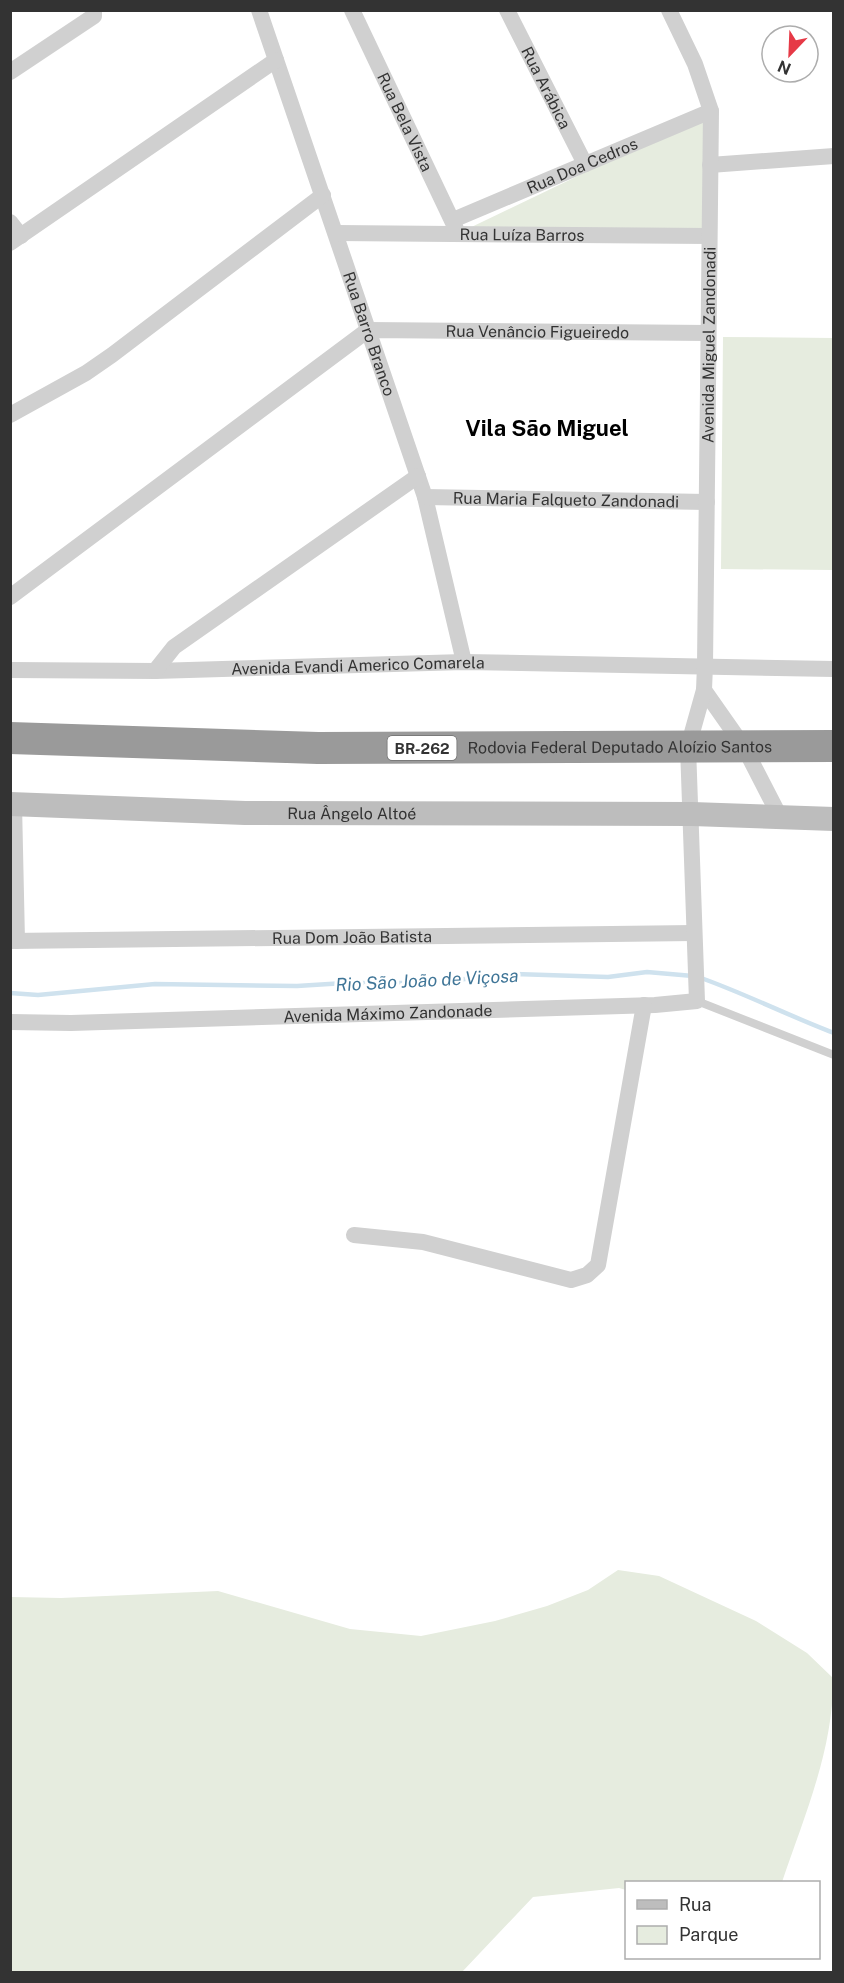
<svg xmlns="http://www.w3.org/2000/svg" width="844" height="1983" font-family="'Public Sans',sans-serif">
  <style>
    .green { fill: #e6ecdf }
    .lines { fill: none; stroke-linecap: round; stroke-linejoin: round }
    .stream { stroke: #cfe2ee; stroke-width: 4.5 }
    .lane { stroke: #d0d0d0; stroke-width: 8 }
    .street { stroke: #d0d0d0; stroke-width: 16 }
    .secondary { stroke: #bdbdbd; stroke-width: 24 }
    .highway { stroke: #9a9a9a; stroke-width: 32 }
    .labels { text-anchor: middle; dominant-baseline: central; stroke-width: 6; stroke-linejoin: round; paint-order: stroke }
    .shield { fill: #fff; stroke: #707070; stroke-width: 1.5 }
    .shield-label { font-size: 15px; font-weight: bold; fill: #333 }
    .street-label { font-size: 16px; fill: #333; stroke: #fff }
    .water-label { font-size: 18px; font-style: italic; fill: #3f7597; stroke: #fff }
    .district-label { font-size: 22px; font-weight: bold; fill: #000; stroke: #fff }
  </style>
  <rect width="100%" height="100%" fill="#fff"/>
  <!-- green -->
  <path class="green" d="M709,113L708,234L459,233Z
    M723,337L833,338V570L721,569Z
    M618,1570L659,1576L756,1621L807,1653L833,1678C834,1748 804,1817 782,1882H626V1890L619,1888L533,1897L462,1972H11V1597L61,1598L218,1591L350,1629L421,1636L495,1621L547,1606L588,1590Z"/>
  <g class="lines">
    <!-- stream -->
    <path class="stream" d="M701,978C746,994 789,1016 834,1033
      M10,993L38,995L155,984L297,986L345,983H425L515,974L608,977L647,972L693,976"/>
    <!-- lane -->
    <path class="lane" d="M697,1001L834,1055"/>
    <!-- street -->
    <g class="street">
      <path id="s1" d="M259,10L425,497L464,662"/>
      <path id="s2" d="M352,10L456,229"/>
      <path id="s3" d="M507,10L585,164"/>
      <path d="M10,72L94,16V10"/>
      <path d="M710,165L834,156"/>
      <path id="s4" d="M453,220L711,111"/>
      <path d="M10,222L21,236"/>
      <path id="s5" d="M336,233L709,236"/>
      <path d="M10,243L276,60"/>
      <path d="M10,415L86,373L112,355L323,195"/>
      <path id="s6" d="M425,497L707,502"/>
      <path id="s7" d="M10,597L368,330L708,333"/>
      <path id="s8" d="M10,670L155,671L464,662L834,669"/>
      <path d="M155,671L174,647L418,476"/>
      <path d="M704,690L744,747L780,817"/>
      <path d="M14,804L17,941"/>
      <path id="s9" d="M10,941L694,933"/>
      <path id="s10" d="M10,1022L71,1023L655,1005L697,1001L688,747L704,690L705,665L711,111L695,64L669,10"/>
      <path d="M354,1235L423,1242L571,1280L587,1275L598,1265L644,1005"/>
    </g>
    <!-- secondary -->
    <path class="secondary" id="s11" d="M10,804L245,813L692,814L834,819"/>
    <!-- highway -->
    <path class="highway" id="s12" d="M10,738L318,748L834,746"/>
  </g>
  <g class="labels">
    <!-- shield labels -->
    <rect class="shield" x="387.5" y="736" width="69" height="24" rx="4.5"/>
    <g class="shield-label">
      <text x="422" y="748">BR-262</text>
    </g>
    <!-- street labels -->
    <g class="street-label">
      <text stroke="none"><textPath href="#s3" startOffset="87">Rua Arábica</textPath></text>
      <text stroke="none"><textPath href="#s2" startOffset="124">Rua Bela Vista</textPath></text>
      <text stroke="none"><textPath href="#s4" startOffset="140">Rua Doa Cedros</textPath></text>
      <text stroke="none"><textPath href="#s5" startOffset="186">Rua Luíza Barros</textPath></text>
      <text stroke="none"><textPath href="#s7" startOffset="616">Rua Venâncio Figueiredo</textPath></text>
      <text stroke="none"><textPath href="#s1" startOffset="342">Rua Barro Branco</textPath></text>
      <text stroke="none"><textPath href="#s10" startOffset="1346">Avenida Miguel Zandonadi</textPath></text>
      <text stroke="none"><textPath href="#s6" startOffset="141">Rua Maria Falqueto Zandonadi</textPath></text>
      <text stroke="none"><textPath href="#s8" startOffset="348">Avenida Evandi Americo Comarela</textPath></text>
      <text stroke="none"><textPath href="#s12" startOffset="610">Rodovia Federal Deputado Aloízio Santos</textPath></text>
      <text stroke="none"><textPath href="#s11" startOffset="342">Rua Ângelo Altoé</textPath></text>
      <text stroke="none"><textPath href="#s9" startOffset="342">Rua Dom João Batista</textPath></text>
      <text stroke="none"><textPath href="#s10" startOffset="378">Avenida Máximo Zandonade</textPath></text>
    </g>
    <!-- water labels -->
    <g class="water-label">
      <text transform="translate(427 980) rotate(-3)">Rio São João de Viçosa</text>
    </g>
    <!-- district labels -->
    <g class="district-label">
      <text x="547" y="428">Vila São Miguel</text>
    </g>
  </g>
  <!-- border -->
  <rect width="844" height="1983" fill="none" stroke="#333333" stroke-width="24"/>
  <!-- legend -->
  <rect x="625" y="1881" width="195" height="78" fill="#ffffff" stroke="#adadad" stroke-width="1.5"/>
  <rect x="637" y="1900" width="30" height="9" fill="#bdbdbd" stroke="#adadad" stroke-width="1.5"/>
  <text x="679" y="1911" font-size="18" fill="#333333">Rua</text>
  <rect x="637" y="1926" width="30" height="18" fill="#e6ecdf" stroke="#adadad" stroke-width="1.5"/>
  <text x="679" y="1941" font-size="18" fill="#333333">Parque</text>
  <!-- north arrow -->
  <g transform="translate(790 54) rotate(203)"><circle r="28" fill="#ffffff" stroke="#adadad" stroke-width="1.5"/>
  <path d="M0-4.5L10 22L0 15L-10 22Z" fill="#e63946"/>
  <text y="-9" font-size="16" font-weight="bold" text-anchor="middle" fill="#333333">N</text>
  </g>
</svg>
